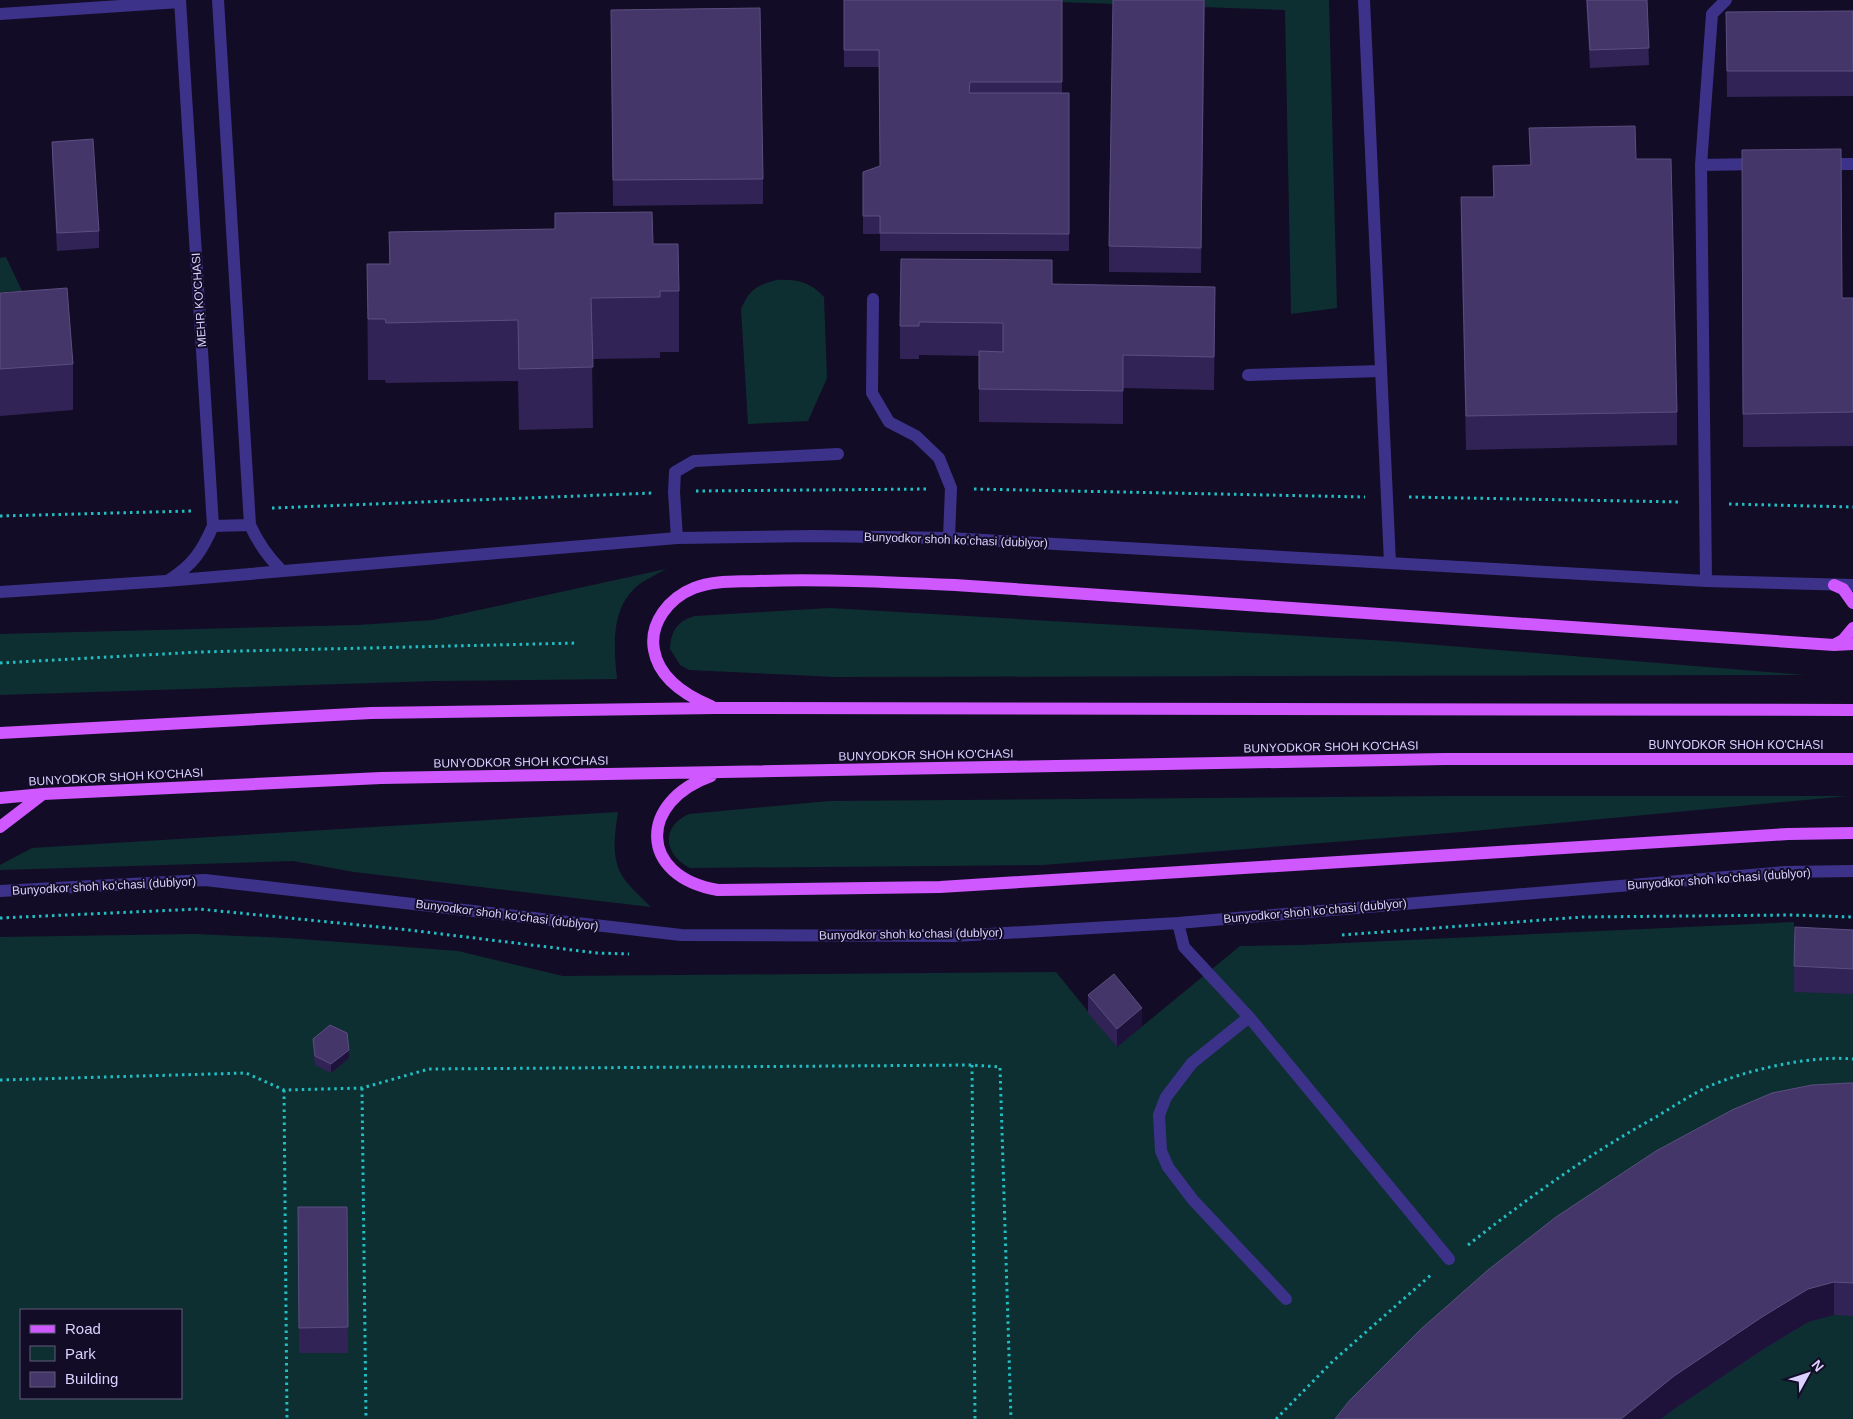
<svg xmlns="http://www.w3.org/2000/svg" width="1853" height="1419" font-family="Helvetica,sans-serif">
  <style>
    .green { fill: #0e2f31; fill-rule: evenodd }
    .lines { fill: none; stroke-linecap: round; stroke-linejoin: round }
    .path { stroke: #21bfc3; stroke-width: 3; stroke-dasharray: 2.5 4; stroke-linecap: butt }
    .minor { stroke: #3d328a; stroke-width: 12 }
    .major { stroke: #cf58ff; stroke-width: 12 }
    .wall { fill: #322356 }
    .shaded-wall { fill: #1e123b }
    .building { fill: #443668; stroke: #5b4e80 }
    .labels { text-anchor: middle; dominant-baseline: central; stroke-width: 4; stroke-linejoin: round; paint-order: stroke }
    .street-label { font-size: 12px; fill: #dad1ff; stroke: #130c26 }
  </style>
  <rect width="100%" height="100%" fill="#130c26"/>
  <!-- green -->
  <path class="green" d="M1002,0H1329L1337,308L1291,314L1285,10Z
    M6,257L22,291L0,292V258Z
    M777,280C797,279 810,282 824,297L827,378L808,421L748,424L741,309C749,290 757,285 777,280Z
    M666,569C656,575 644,580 636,587C610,610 614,649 617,679L435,681L0,695V634L358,625L433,620Z
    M830,608L1389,641L1805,675L836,677L689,670L680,665L670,649C671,631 677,621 695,616Z
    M1447,796H1848L1462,832L1043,865L690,868C664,855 660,827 689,814L830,801Z
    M618,812C615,832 611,855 621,874C628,886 641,897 651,907L354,872L293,861L0,870V865L32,848Z
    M1794,922L1795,952L1853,955V1419H0V937L194,934L287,938L458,951L563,976L1056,972L1117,1047L1240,946L1302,945ZM21,1310H181V1398H21Z"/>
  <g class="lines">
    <!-- path -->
    <path class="path" d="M974,489L1365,497
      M696,491L928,489
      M1409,497L1682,502
      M1729,504L1853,507
      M272,508L653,493
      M0,516L191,511
      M0,663L199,652L578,643
      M0,918L199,909L409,930L597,953L629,954
      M1342,935L1583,917L1792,915L1853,917
      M972,1065L975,1419
      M0,1080L246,1073L284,1090L362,1088L429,1069L972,1065L1000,1067L1011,1419
      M362,1088L366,1419
      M284,1090L287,1419
      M1468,1245C1528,1198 1589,1154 1656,1117C1672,1107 1688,1097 1705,1088C1745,1070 1810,1055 1853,1059
      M1276,1419L1333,1361L1432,1274"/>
    <!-- minor -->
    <path class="minor" d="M218,0L250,525C258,543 268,557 282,571
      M1364,0L1390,563
      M0,14L180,2
      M1826,164H1853
      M1701,165L1758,164
      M873,299L872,393L889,422L916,436L939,458L951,488L949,538
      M1248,375L1381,371
      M213,526L250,525
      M677,538L674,492L675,472L694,461L838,454
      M169,580C193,565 202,551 213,526L180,0
      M1706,581L1701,165L1712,14L1726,0
      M0,592L166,581L677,538L813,536L949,538L1706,581L1853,585
      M0,891L205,880L681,935L955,936L1178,923L1785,872L1853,871
      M1178,923L1184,947L1249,1017L1449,1259
      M1249,1017L1192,1063L1166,1097L1159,1115L1161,1151L1168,1167L1193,1200L1286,1299"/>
    <!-- major -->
    <path class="major" d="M1834,585L1843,589L1853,603
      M1834,645L1843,640L1853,628
      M711,706C687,696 659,679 654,650C649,623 669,598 694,588C714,580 737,582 758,581C823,579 889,582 955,585L1834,645L1853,644
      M0,733L371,713L716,708L1853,710
      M711,776C639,801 637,876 718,890L940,887L1788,834L1853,833
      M0,798L43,794L381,778L1445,759H1853
      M0,827L43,794"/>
  </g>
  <!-- wall -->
  <path class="wall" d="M844,0H1062V93H1069V251H880V234H863V172L880,166L879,67H844Z
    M1205,0L1201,273L1109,272V246Z
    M1586,0H1647L1649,65L1590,68Z
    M1853,11V96L1727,97L1726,12Z
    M611,35L763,179V204L613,206Z
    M1529,128L1636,159L1677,412V445L1466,450L1461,231V197H1493V166L1530,165Z
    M52,142L99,231V248L57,251L52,159Z
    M1742,150L1842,298H1853V446L1743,447Z
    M555,213L653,244L679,291V352H660V358L592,359L593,428L519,430L518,381L386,383L385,380H368L367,264H389V232L555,229Z
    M1052,284L1215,320L1214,390L1123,388V424L979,422V356L919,355V359H900V326Z
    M0,293L73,364V410L0,416Z
    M1853,930V994L1794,992V966Z
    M1088,995L1142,1026L1117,1047L1088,1013Z
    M313,1039L349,1058L331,1073L315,1065L313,1048Z
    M1853,1083V1316L1834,1315L1808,1322L1762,1350L1674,1409L1661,1419H1335Z
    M298,1207H347L348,1353H299Z"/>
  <!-- shaded-wall -->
  <path class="shaded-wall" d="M1215,287V320L1214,390V357Z
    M1142,1008V1026L1117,1047V1029Z
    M349,1050V1058L331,1073V1064Z
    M1834,1282V1315L1808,1322L1762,1350L1674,1409L1661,1419H1621L1674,1376L1762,1317L1808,1289Z"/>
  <!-- building -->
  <path class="building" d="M844,0H1062V82H970L969,93H1069V234L880,233V216H863V172L880,166L879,50H844Z
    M1113,0H1204L1201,248L1109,246Z
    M1587,0H1647L1649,48L1590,50Z
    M760,8L763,179L613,180L611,10Z
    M1853,11V71H1727L1726,12Z
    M1635,126L1636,159H1671L1677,412L1466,416L1461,197H1494L1493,166L1531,165L1529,128Z
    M93,139L99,231L57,233L52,142Z
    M1841,149L1842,298H1853V412L1743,414L1742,150Z
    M652,212L653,244H678L679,291H660V297L591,298L593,367L519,369L518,320L386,323L385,319H368L367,264H390L389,232L555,229V213Z
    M901,259L1052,260V284L1215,287L1214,357L1123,355V391L979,389V351L1003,352V323L919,322V326H900Z
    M67,288L73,364L0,369V293Z
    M1795,927L1853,930V969L1794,966Z
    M1114,974L1142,1008L1117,1029L1088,995Z
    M330,1025L347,1033L349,1050L331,1064L315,1056L313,1039Z
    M1849,1083H1853V1283L1834,1282L1808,1289L1762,1317L1674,1376L1621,1419H1335L1350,1400L1421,1329L1488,1270L1556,1217L1656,1151L1732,1110L1772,1093L1812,1085Z
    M298,1207H347L348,1327L299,1328Z"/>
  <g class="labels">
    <!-- street labels -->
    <g class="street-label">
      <text transform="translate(199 300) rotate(-94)">MEHR KO'CHASI</text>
      <text transform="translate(956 540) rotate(2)">Bunyodkor shoh koʻchasi (dublyor)</text>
      <text x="1736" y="745">BUNYODKOR SHOH KO'CHASI</text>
      <text transform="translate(1331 747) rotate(-1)">BUNYODKOR SHOH KO'CHASI</text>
      <text transform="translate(926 755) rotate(-1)">BUNYODKOR SHOH KO'CHASI</text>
      <text transform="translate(521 762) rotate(-1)">BUNYODKOR SHOH KO'CHASI</text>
      <text transform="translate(116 777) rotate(-3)">BUNYODKOR SHOH KO'CHASI</text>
      <text transform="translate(1719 879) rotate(-4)">Bunyodkor shoh koʻchasi (dublyor)</text>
      <text transform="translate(104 886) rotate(-3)">Bunyodkor shoh koʻchasi (dublyor)</text>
      <text transform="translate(1315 911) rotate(-5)">Bunyodkor shoh koʻchasi (dublyor)</text>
      <text transform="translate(507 915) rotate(7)">Bunyodkor shoh koʻchasi (dublyor)</text>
      <text transform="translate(911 934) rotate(-1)">Bunyodkor shoh koʻchasi (dublyor)</text>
    </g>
  </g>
  <!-- legend -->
  <rect x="20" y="1309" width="162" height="90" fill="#130c26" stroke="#635b7d"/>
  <rect x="30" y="1325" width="25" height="8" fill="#cf58ff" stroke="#635b7d"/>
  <text x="65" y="1334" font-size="15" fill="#dad1ff">Road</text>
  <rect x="30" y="1346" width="25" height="15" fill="#0e2f31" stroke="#635b7d"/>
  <text x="65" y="1359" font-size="15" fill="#dad1ff">Park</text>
  <rect x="30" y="1372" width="25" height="15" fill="#443668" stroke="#635b7d"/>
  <text x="65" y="1384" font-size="15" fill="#dad1ff">Building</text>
  <!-- north arrow -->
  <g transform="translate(1808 1374) rotate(50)" stroke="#130c26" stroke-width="4" paint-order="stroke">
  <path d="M0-4L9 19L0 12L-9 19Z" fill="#dad1ff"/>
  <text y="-8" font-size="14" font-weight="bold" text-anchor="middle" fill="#dad1ff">N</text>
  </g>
</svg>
